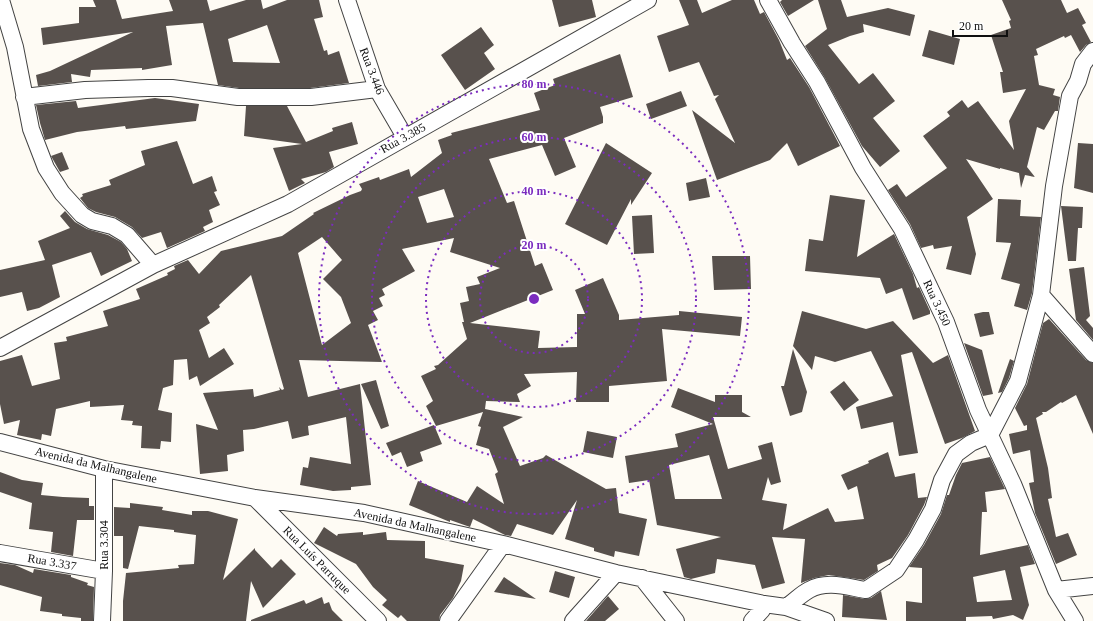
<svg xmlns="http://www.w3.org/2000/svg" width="1093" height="621" font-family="Georgia,serif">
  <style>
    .building { fill: #58514d; fill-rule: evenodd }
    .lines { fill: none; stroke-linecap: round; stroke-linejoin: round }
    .street-casing { stroke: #434343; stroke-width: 18 }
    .street { stroke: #fff; stroke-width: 16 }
    .ring { fill: none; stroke: #7b2cbf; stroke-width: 2; stroke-dasharray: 2 4 }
    .labels { text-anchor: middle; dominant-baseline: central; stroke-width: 4; stroke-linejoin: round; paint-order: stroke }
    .street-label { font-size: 12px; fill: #101010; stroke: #fff }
    .centre { fill: #7b2cbf; stroke: #fff; stroke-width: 2 }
    .ring-label { font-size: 12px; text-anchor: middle; font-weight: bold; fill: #7b2cbf; stroke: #fff; stroke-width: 4; stroke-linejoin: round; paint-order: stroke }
  </style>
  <rect width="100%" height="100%" fill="#fefbf4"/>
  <!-- building -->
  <path class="building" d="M93,0H116L122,19L173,11L169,0H207L210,11L246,0H261L263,9L287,0H319L323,17L314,19L324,51L327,50L328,55L339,51L349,83L310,88H239L218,85L203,23L166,26L172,65L142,70V68L91,70L90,77L71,74L72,82L38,86L36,75L50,71L133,32L43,45L41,28L79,23V7H96ZM267,25L280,63L233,62L228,39Z
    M552,0H592L596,17L559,27Z
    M679,0H697L702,13L732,0H754L760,14L764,12L779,40L787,60L790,58L809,87L840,146L798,166L787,143L770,160L717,180L692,110L735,143L715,99L719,95L714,96L699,62L669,72L657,36L689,25Z
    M782,0H814L788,16L780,2Z
    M818,0H841L847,17L888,8L915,15L910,36L863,24L864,32L850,36L828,45L859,84L873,73L895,101L873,118L900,151L880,167L862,146L825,78L805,46L827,29Z
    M1002,0H1061L1067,13L1078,8L1086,23L1082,25L1091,42L1086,45L1080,52L1071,35L1065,38L1064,36L1036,49L1038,55L1034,56L1039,85L1055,89L1053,95L1060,97L1058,111H1055L1044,130L1037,127L1027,167L1035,177L1025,175L1021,188L1019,173L1000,168V169L966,159L993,199L967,217L976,254L971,275L946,269L952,246L934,249L933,245L921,248L910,224L888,190L897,184L906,197L947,168L923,136L950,116L947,112L962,100L968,108L978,101L1014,150L1009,121L1026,89L1003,93L1000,72H1003L991,35L1011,28L1009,21L1011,20Z
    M481,27L494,45L484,53L495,69L465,90L441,55Z
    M929,30L960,39L954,65L922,56Z
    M620,54L633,97L600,107L603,117V123L564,138L576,167L555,176L542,145L489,159L507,203L514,201L535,266L542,263L553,290L470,323L540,331L538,348L577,347V314H585L575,290L603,278L619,315V320L679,315V311L742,317L740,336L662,329L667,381L609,386V402H576L577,372L524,374L531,386L517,394L520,402L486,401L485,409L523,417L503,427L520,466L543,458L546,455L606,489L616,488L619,513L647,519L639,556L615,551L614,557L594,551V548L565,539L577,500L553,535L517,524L511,536L505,535L473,519L470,527L450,520V522L409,505L418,481L467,502L477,486L504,504L495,474L498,472L489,449L476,445L481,427L478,426L483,412L436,426L426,406L433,401L421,376L436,369L434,366L438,365L467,339L462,322H464L460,303L469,301L466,287L480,284L477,277L500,268L450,252L454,238L402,249L415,271L382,289L385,295L379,298L383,306L373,311L378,320L368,325L382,362L299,360L308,397L360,384L371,485L351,487V490L333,491L300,485L303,467L308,468L310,457L351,464L346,417L308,426L309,435L292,439L288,421L254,429L243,430L244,451L227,455L228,471L200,474L196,424L218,430L203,393L253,389L254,397L280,390L279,387L282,390L284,389L251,275L219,305L220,307L207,317L210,323L199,330L209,358L224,348L234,364L200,386L197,376L189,380L187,359L174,360L173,385L163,388L158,410L172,413L171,442L161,441L160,449L141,448L142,426L132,425L133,421L121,420L124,405L90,407V401L56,409L51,436L42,434L41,440L17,435L20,420L4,424L0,404V361L22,355L32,386L60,379L54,343L67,341L66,337L108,326L103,311L140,299L136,289L168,275L167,273L175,269L174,266L188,260L199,274L221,251L282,236L314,214L313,213L350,195L361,191L362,189L359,184L379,177L380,180L409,169L411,177L442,153L438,140L452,135L451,133L540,110L534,93L555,85L553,79ZM444,189L454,217L427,223L418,197ZM322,237L342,260L323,279L341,297L351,323L322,345L298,253Z
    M681,91L687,106L651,119L646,104Z
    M155,98L199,104L196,121L126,129L125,126L77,132L45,140L40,123L36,105L76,101L78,108Z
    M246,106H287L306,142L333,131L332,128L352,122L358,144L329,152L334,167L326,172L301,179L305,183L289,191L273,148L302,144L244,136Z
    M177,141L193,184L212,176L217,191L214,192L220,205L209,210L213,222L203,227L205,231L167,248L161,232L142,238L132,227L115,217L96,212L88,208L80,198L83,196L82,194L111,185L109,180L145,165L141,151Z
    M606,143L652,173L631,205V199L607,245L565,224Z
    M1078,143L1093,144V193L1074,188Z
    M62,152L69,169L60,172L51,156Z
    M706,178L710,197L689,201L686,183Z
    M830,195L865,200L857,257L894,234L913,274L917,288L919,287L930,311V314L913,320L902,288L886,294L880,278L805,271L809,239L823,241Z
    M998,199L1021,200L1020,216L1041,217L1032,293L1027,310L1014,306L1020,284L1001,279L1011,243L996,242Z
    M1061,206L1083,207L1082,228H1078L1076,261H1068Z
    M65,211L75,222L87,229L108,235L121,242L127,249L132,261L101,276L91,252L52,265L60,297L39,308L27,311L22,292L0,297V270L45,260L38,241L70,228L60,216Z
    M652,215L654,253L634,254L632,216Z
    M712,256H750L751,289L714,290Z
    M1084,267L1090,316L1086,320L1093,328V340L1076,320L1069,269Z
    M802,311L866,329L893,321L933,363L948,355L975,431L962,438L945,444L912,352L901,355L918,453L899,456L893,422L861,429L856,407L893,396L871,351L835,362L815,356L812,370L793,346Z
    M983,312H989L994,334L980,337L974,314Z
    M1049,319L1086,360L1093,363V434L1076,395L1062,403L1061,402L1046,412H1042L1043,414L1036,418L1048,468L1052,498L1048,499L1056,537L1068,533L1077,555L1056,564L1035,513L1029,483L1034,482L1030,450L1013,454L1009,434L1027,430V425L1024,426L1015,408L1027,384L1043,323Z
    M964,343L982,350L993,394L983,396Z
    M793,349L807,392L802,412L790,416L781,386H784Z
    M1010,359L1014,361L1009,378L1002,392L998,393Z
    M376,380L389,426L381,429L361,384Z
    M844,381L859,400L844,411L830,392Z
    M678,388L715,402V395H742V412L751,417H713L728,469L762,459L758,446L772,442L781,482L771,485L768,477L762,500L787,504L783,530L828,508L835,522L864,519L857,486L848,490L841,475L869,463L868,461L888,452L895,477L915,473L918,498L927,497L924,505L908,535L892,558L877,565L878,571L864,580L829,575L814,578L801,583L805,539L772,537L785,583L762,589L755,565L717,559L715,573L691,579L684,577L676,549L721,537L657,525L649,480L629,483L625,456L678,447L675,434L713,424L671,407ZM709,455L722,499H675L669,465Z
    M434,425L442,444L420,452L423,461L407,467L401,452L392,456L386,443Z
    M587,431L617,437L613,458L583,452Z
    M990,457L1005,489L985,492L987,512H982L980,555L1028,545L1035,564L1020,567L1029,605L1023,620L1013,615L993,619L992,616L966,617V621H906V601L922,603V568L909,567L924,545L941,514L947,495H949L956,475L962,463ZM1005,570L1012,600L977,602L973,577Z
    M0,472L22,480L43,483L41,495L63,497L89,498V506H94V520H77L73,556L51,552L53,532L29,529L32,503L0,492Z
    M130,503L163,507L162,510L192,515V511H208L238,519L223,580L255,548V550L272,568L281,559L296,574L263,608L251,581L246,621H123V601L126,573L179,568L178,565L194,564L196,535L174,532V530L139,526L128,569L123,568V536H114V507L130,508Z
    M324,527L337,536L338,534L363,532V535L386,532L387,540L425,541V558L464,565L461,581L453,598L440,615L439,621H407L401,615L398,618L382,605L387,600L373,587L356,564L314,543Z
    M0,563L15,565L33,573L34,569L71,575V577L88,583L87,585L94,587L93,621H81V618L62,616V614L40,611L42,597L0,585Z
    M555,571L575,577L569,598L549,592Z
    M504,577L536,599L494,592Z
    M881,591L887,620L842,617L843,595L865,599L871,598Z
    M608,596L619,609L605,621H586Z
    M322,597L324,604L329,602L332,610L343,621H251V620L304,600L306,604Z"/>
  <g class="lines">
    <!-- street casing -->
    <g class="street-casing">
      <path id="street" d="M1,0L15,47L31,129L46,168L62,193L82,215L92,221L112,226L127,235L153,265
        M347,0L377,89L405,137
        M768,0L792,43L817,82L863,168L902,229L946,322L978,410L1013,484L1056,590L1075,621
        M24,97L85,90L148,88H172L238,97H311L377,89
        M1041,295L1093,354
        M0,348L153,265L288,204L648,0
        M0,442L104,469L255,498L364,513L503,544L616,573L764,604L786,607L826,621
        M255,498L378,621
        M0,553L104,571
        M642,578L676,621
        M1056,590L1093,586
        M786,607C794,602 801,594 809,590C827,580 847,587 866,590L896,570L916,540L933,509L942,480L956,454L971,443L990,435L1018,381L1041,295L1054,186L1070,96L1078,81L1083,64L1093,51
        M102,621L104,571V469
        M448,621L503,544
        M573,621L616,573
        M752,621L762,610L764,604"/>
    </g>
    <!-- street -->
    <use href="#street" class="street"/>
  </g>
  <!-- distance rings -->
  <g class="ring">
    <circle cx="534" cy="299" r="54"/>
    <circle cx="534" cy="299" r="108"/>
    <circle cx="534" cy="299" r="162"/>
    <circle cx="534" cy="299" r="215"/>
  </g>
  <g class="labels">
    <!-- street labels -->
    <g class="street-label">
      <text transform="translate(372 71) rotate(69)">Rua 3.446</text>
      <text transform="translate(403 138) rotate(-29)">Rua 3.385</text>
      <text transform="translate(937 303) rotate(65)">Rua 3.450</text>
      <text transform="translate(96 465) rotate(13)">Avenida da Malhangalene</text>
      <text transform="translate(415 525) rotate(12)">Avenida da Malhangalene</text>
      <text transform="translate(104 545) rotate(-90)">Rua 3.304</text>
      <text transform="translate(317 560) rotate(45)">Rua Luís Parruque</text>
      <text transform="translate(52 562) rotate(10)">Rua 3.337</text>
    </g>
  </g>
  <circle cx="534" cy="299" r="6" class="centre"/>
  <g class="ring-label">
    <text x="534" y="88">80 m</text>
    <text x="534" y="141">60 m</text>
    <text x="534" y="195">40 m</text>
    <text x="534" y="249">20 m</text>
  </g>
  <!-- scale -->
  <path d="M953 30v6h54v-6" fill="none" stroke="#101010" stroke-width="2"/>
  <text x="959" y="30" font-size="12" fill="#101010" stroke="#ffffff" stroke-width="3" paint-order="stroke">20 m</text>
</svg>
